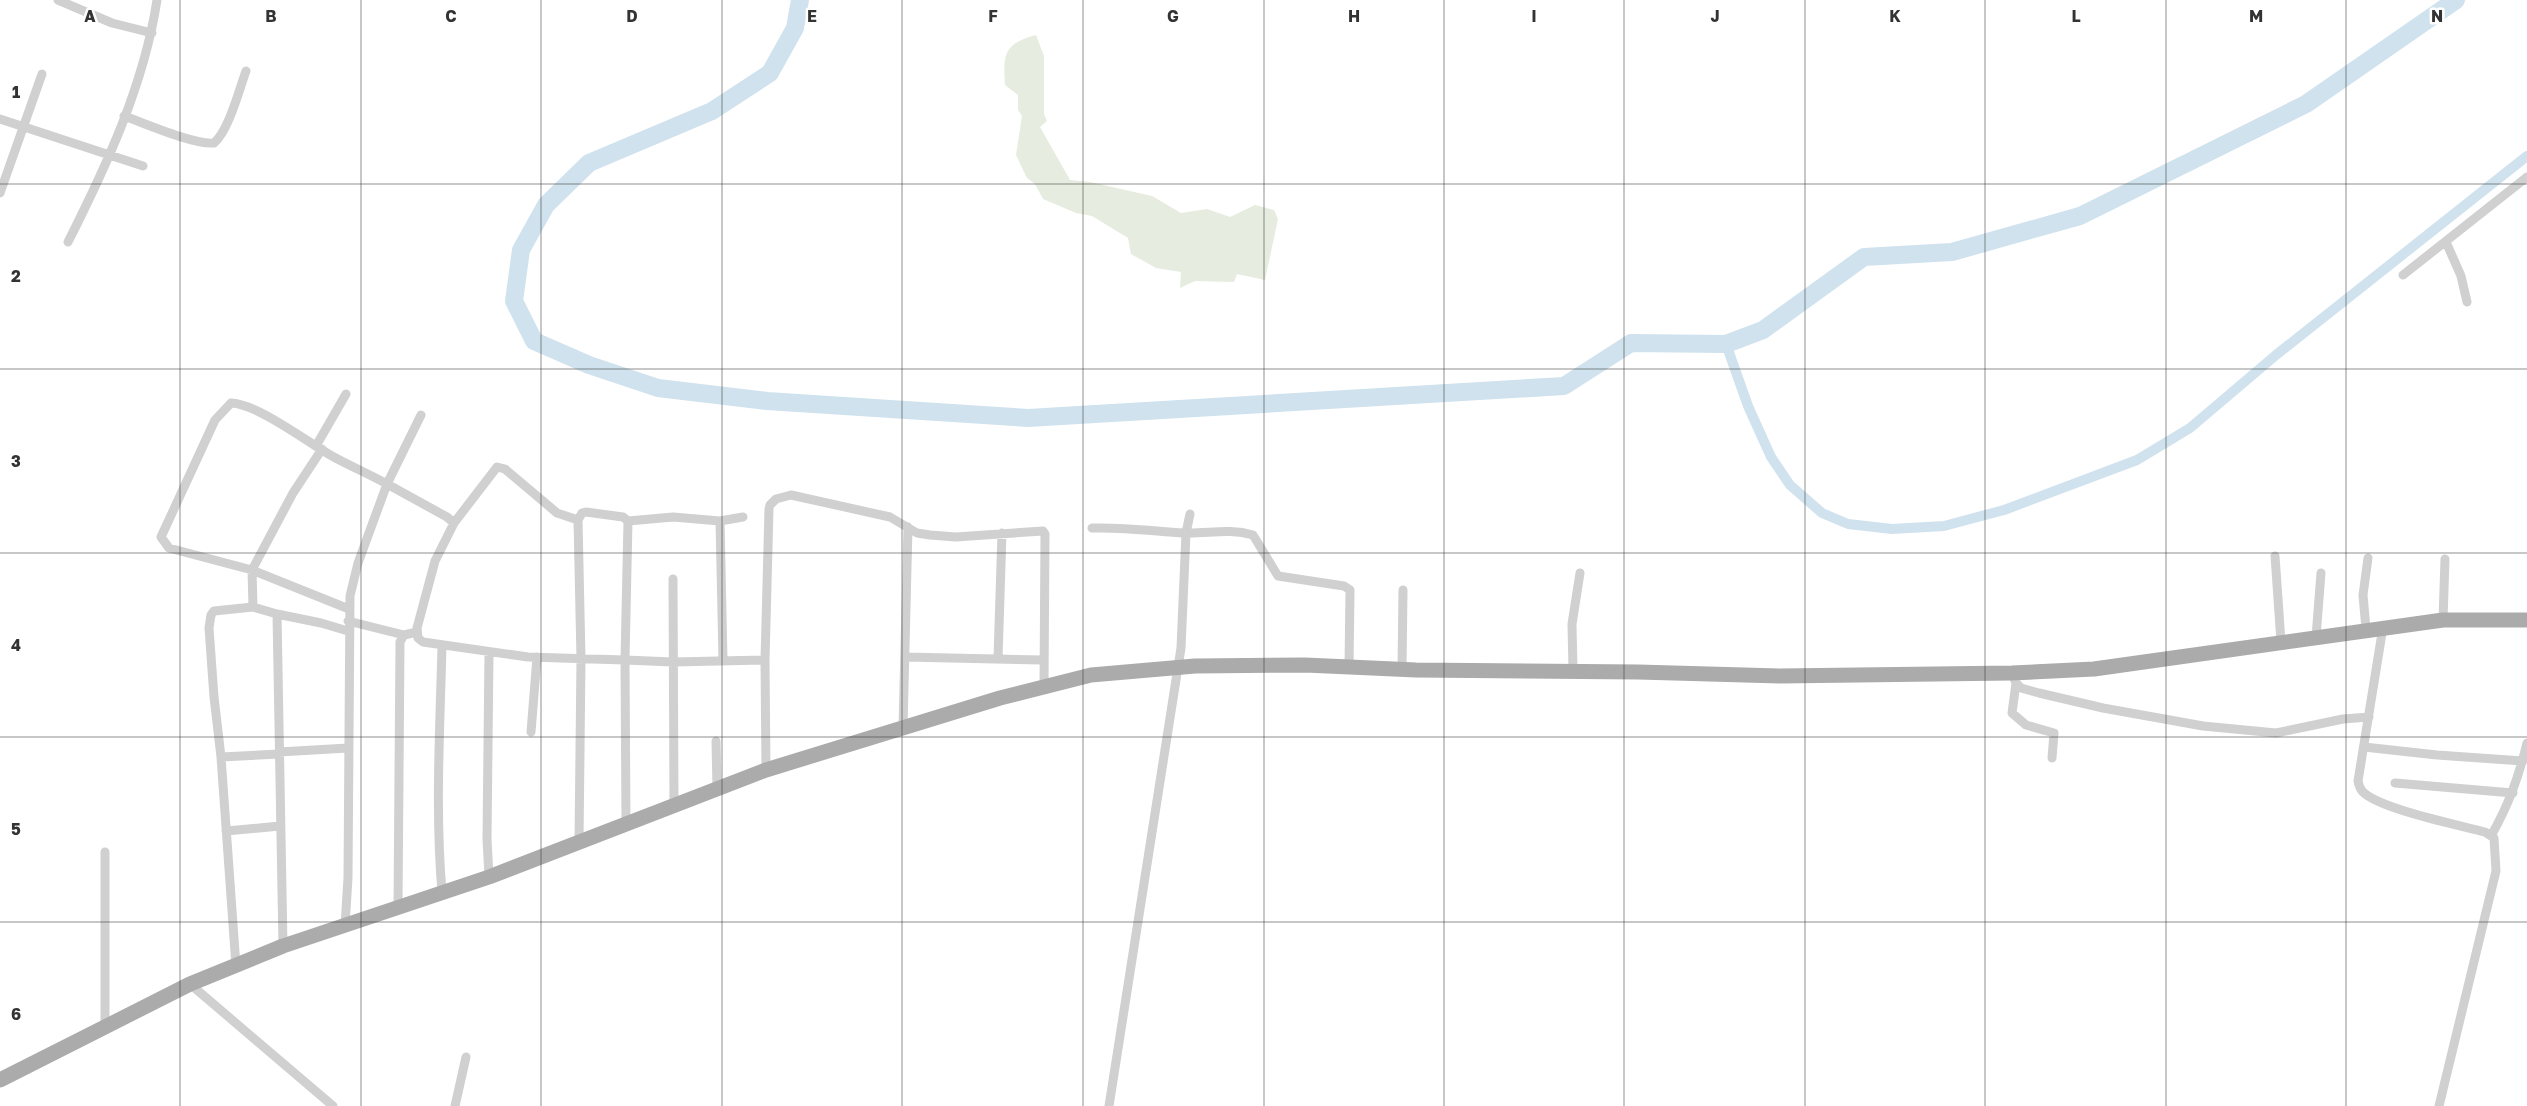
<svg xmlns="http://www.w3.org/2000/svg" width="2527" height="1106" font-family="'Golos Text',sans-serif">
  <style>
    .green { fill: #e6ecdf }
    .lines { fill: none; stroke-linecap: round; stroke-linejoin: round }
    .canal { stroke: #cfe2ee; stroke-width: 10 }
    .river { stroke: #cfe2ee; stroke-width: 18 }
    .street { stroke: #d0d0d0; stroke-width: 9 }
    .primary { stroke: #ababab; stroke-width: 15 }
    .grid { fill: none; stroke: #333; stroke-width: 1; stroke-opacity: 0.55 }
    .grid-label { font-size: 16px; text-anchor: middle; font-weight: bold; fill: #333; stroke: #fff; stroke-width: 5; stroke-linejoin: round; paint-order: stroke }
  </style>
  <rect width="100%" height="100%" fill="#fff"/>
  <!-- green -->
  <path class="green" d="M1036,35L1044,56V114L1047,121L1040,127L1070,180L1090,182L1152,196L1181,213L1207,209L1230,217L1255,205L1274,210L1278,219L1265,280L1237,274L1234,282L1195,281L1180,288L1181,272L1156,268L1131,254L1128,238L1092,216L1076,213L1043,199L1035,184L1027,178L1016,155L1022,116L1018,110V95L1005,85C1003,53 1004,44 1036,35Z"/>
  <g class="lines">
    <!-- canal -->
    <path class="canal" d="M1726,344L1748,406L1771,457L1790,485L1822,513L1848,524L1892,529L1944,526L2004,510L2137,460L2190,428L2276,355L2527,156"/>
    <!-- river -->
    <path class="river" d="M800,0L795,28L770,73L712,111L589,163L546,205L521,250L514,301L534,341L589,365L658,388L767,401L1028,418L1564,386L1631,343L1726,344L1763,330L1864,257L1952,252L2080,216L2306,104L2456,0"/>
    <!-- street -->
    <path class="street" d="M58,0L112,23L152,33
      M124,116C144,123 194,145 214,143C229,130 239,90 246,71
      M0,119L143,166
      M0,193L42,74
      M68,242C106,167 144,85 157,0
      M2446,242L2461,276L2467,302
      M2403,275L2527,177
      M421,415L387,484L447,517L454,523L435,561L417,628L418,638L423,642L528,657C561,658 593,659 625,660L628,521L623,517L586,512L582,513L578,520L581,659L579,842
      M316,446L346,394
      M322,449L293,493L252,570L349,609
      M628,521L673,517L720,521L723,660
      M720,521L743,517
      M454,523L497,467L505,469L557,513L578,520
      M1092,528C1123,527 1153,531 1184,533C1208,534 1229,528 1253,535L1278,576L1344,586L1350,590L1349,667
      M2275,556L2281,642
      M673,579L674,806
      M277,614L321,623L348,631
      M2443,620L2445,559
      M348,621L404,635
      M2383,627L2358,781C2359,786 2360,789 2363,792C2380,809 2459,825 2485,832L2494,838L2496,871L2439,1106
      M2366,629L2363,595L2368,558
      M2316,637L2321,573
      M905,657L1043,660
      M998,658L1002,533
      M765,660L766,770
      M1402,669L1403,590
      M1573,671L1572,624L1580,573
      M2012,673L2016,683L2021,688L2039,693L2103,708L2203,726L2276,733L2343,719L2369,717
      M2016,683L2012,713L2026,725L2054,733L2052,758
      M903,727L908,527
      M531,732L537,657
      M716,741L717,789
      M2364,747L2437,755L2523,761
      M279,752L348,748
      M221,757L279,754
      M2395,783L2513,793
      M626,824L625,660L673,662L765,660L769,509L770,505L776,499L791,495L890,517L917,533L930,535L956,537L1043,531L1045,534L1044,686
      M226,831L280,826
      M2491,836C2509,804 2518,779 2527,743
      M489,877L487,839L489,653
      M442,892C435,811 440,728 442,646
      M398,907L400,642L404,635L417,632
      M283,946L277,614L253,607L252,570L169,548L161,537L215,420L231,403C258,404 307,442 332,456C350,466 369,474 387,484L358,563L350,596L348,878L345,926
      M236,966L221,757L214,697L209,628L211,615L214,611L253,607
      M190,984L333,1106
      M105,1025V852
      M455,1106L466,1057
      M1109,1106L1181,648L1186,533L1190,514"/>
    <!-- primary -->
    <path class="primary" d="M0,1080L190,984L283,946L489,877L766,770L1000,698L1091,675L1195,666L1305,665L1416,670L1638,672L1780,676L2012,673L2094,669L2443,620H2527"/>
  </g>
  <!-- grid -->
  <path class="grid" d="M180,0V1106M361,0V1106M541,0V1106M722,0V1106M902,0V1106M1083,0V1106M1264,0V1106M1444,0V1106M1624,0V1106M1805,0V1106M1985,0V1106M2166,0V1106M2346,0V1106M0,184H2527M0,369H2527M0,553H2527M0,737H2527M0,922H2527"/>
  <g class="grid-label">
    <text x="90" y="22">A</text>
    <text x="271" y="22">B</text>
    <text x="451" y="22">C</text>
    <text x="632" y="22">D</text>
    <text x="812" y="22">E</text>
    <text x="993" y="22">F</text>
    <text x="1173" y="22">G</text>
    <text x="1354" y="22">H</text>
    <text x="1534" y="22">I</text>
    <text x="1715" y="22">J</text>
    <text x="1895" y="22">K</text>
    <text x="2076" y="22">L</text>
    <text x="2256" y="22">M</text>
    <text x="2437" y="22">N</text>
    <text x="16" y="98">1</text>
    <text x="16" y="282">2</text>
    <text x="16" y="467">3</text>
    <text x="16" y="651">4</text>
    <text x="16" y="835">5</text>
    <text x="16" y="1020">6</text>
  </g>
</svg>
